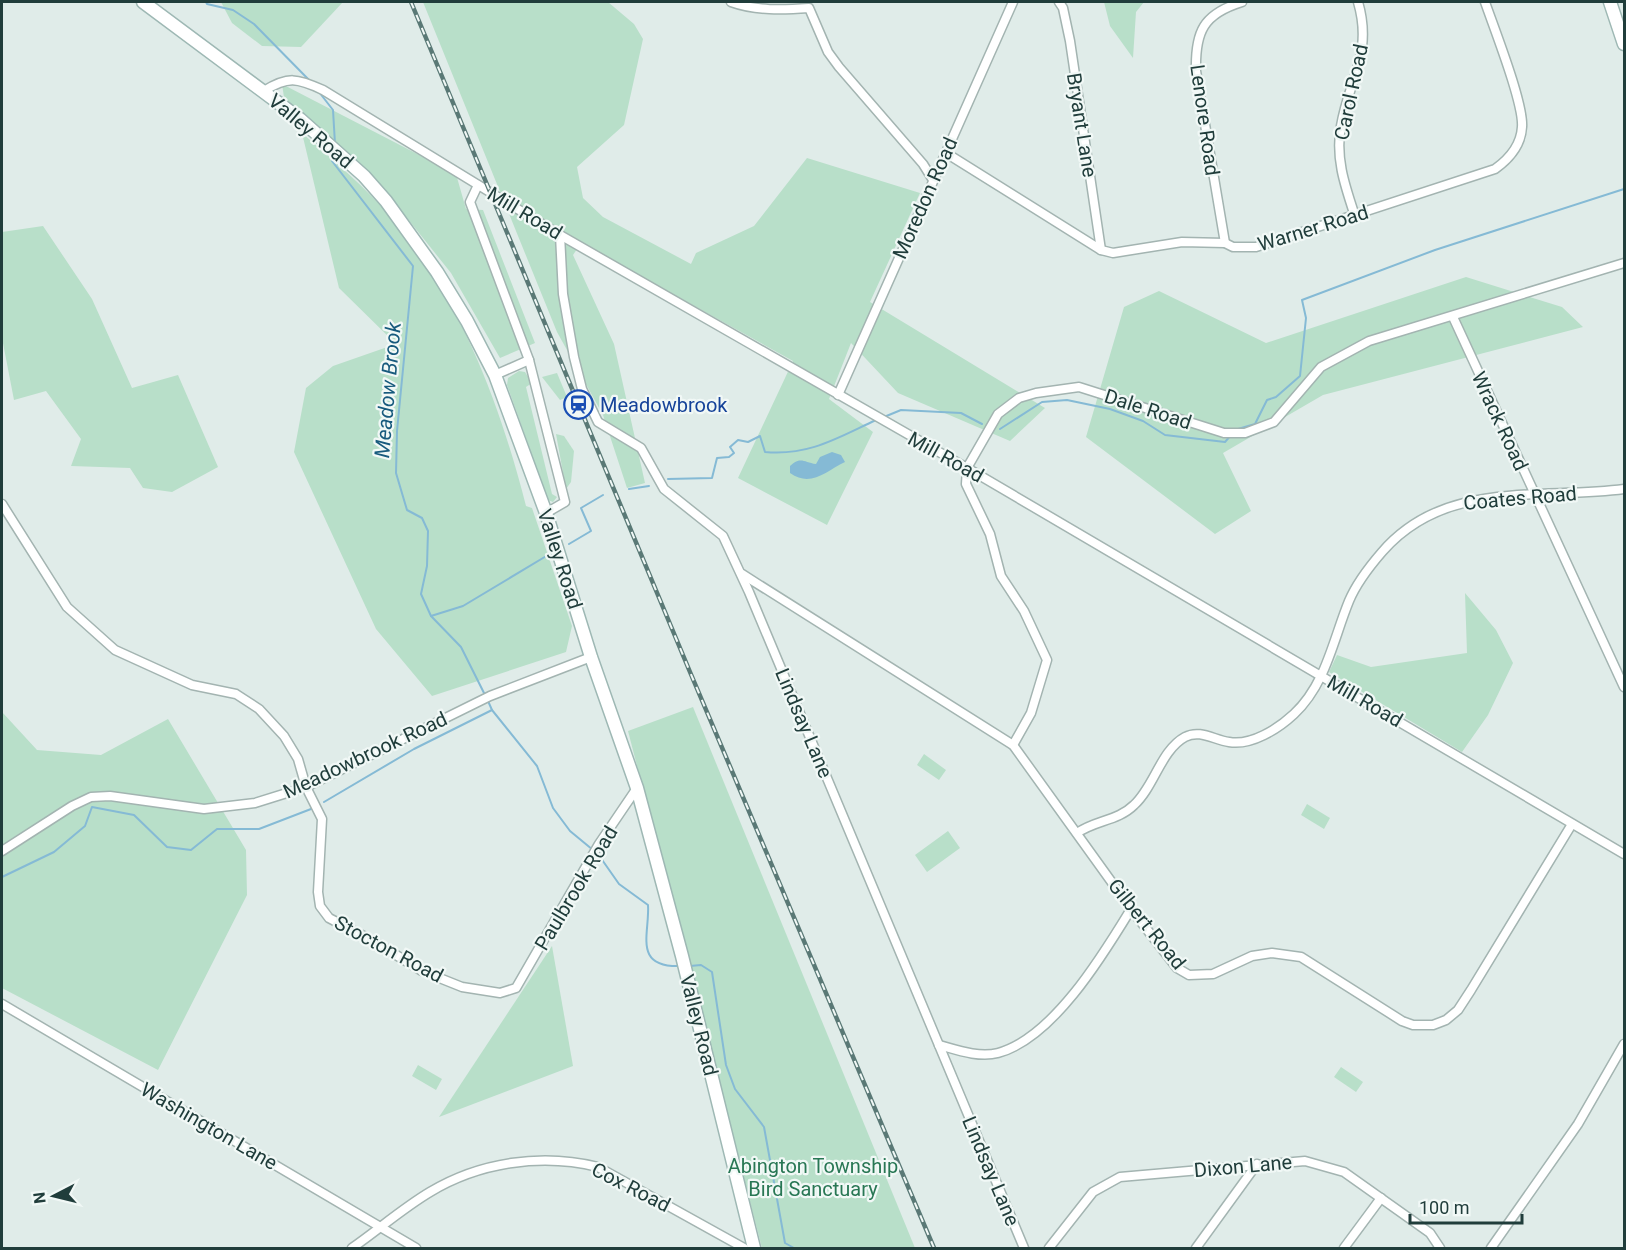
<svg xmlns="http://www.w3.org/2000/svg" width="1626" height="1250" font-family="Roboto,sans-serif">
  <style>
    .green { fill: #b8dfc9 }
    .water { fill: #85bad5 }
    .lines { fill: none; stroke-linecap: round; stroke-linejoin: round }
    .stream { stroke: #85bad5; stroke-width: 2 }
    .street-casing { stroke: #a3b4b1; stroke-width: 11 }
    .secondary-casing { stroke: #9eb8b4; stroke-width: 15 }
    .street { stroke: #fff; stroke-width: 8 }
    .secondary { stroke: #fff; stroke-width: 12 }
    .rail-casing { stroke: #5a7976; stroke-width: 4.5 }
    .rail { stroke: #f1f8f6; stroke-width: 2; stroke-dasharray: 7; stroke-linecap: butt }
    .labels { text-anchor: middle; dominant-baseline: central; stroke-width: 4.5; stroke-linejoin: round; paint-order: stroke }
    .street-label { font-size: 20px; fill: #203d3b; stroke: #f1f8f6 }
    .transit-label { font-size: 20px; fill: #164399; stroke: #f1f8f6; text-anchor: start }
    .park-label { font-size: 20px; fill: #287754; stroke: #f1f8f6 }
    .water-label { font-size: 21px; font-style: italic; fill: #175a7d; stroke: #f1f8f6 }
  </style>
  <rect width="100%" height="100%" fill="#e0ece9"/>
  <!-- green -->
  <g class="green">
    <polygon points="221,2 343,2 301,47 262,46 232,23"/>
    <polygon points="423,2 608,2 634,24 643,39 624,125 577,167 583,198 603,217 691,264 696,253 754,226 807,158 920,193 870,302 1045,408 1010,441 898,393 851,343 829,399 873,432 827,525 738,478 793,361 581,243 573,255 614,344 645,483 627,488 603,415 557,332"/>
    <polygon points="1104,2 1144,2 1136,12 1133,58 1110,26"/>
    <polygon points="282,84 456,174 466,209 483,210 535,343 500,358 451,273 387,193 285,104"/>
    <path d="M 302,133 C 333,160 365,187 392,218 C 461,300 500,404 526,506 L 532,508 L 572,626 L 566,652 L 432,696 L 376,629 L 294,452 L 306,388 L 333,366 L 396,344 L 339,288 Z"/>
    <polygon points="43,226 92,299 132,388 178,375 218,467 172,492 143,488 130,468 71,466 81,439 46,391 14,400 2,338 2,232"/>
    <polygon points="1466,277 1562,307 1583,327 1323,395 1223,453 1251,511 1215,534 1086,437 1124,307 1159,291 1266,343"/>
    <polygon points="519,371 525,372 532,383 526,387 552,494 557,497 553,502 548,500 507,385 508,378"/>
    <polygon points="557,373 567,397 560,400 542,377"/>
    <polygon points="556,434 564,436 574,451 571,482 566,489"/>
    <polygon points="1465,593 1496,630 1513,663 1488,715 1462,752 1329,672 1337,655 1371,667 1467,653"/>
    <polygon points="693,707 915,1248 762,1248 628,731"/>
    <polygon points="2,712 37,750 101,755 168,719 246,850 247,895 158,1070 2,988"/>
    <polygon points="924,754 946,770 939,780 917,765"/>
    <polygon points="1307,804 1330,818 1324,829 1301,815"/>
    <polygon points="948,831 960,848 927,872 915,855"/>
    <polygon points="552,946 573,1066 439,1117"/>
    <polygon points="418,1065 442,1079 436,1090 412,1076"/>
    <polygon points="1341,1067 1363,1082 1356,1092 1334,1077"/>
  </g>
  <!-- water -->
  <path class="water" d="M 832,452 L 841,455 L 845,462 C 826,471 811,488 790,473 L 790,466 C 800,456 804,462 816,464 L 820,457 Z"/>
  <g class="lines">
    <!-- stream -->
    <g class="stream">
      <polyline points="206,2 207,4 233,10 254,24 312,83"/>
      <polyline points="319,92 333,110 335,144"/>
      <polyline points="333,156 332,161 413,266 397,431 396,473 407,510 422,518 428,531 427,566 421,594 431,616 461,647 485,695"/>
      <polyline points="884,417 901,410 961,413 982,424"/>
      <polyline points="1000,429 1042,402 1067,400 1110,409 1143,421 1165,435 1225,442 1231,435"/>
      <polyline points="1238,429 1255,424 1267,400 1276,397 1300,376 1306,318 1302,300 1435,250 1624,189"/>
      <path d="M 668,479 L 712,478 L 717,458 L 729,457 L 734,453 L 730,447 L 738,440 L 748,442 L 760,436 L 765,452 C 809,456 837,438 876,420"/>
      <polyline points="629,489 649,486"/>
      <polyline points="569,544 591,531 581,508 603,495"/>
      <polyline points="431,616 463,606 548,555"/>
      <polyline points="488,701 492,710 537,766 553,808 570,831 593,850"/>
      <polyline points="324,802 414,749 492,710"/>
      <path d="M 598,854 L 619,884 L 648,905 C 650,933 632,968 681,966"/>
      <polyline points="2,877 54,852 85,826 92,807 134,815 167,847 191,850 217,829 259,829 311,809"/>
      <polyline points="690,966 701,965 712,972 726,1065 735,1089 764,1127 785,1243 794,1248"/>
    </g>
    <defs>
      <g id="street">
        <path d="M 731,2 C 756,11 783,10 809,8 L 828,52 L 839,67 L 923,164 L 933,180"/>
        <polyline points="1059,2 1063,8 1070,41 1101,250"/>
        <path d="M 264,91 C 288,76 297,78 323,90 L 560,235 L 967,468 L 1624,854"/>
        <path d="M 946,153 L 1101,250 L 1113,253 L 1182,242 L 1225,243 L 1233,247 L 1256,247 L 1495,169 C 1509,159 1521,145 1522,127 C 1524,104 1494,28 1485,2"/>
        <polyline points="478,185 470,202 529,360 565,502 546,513"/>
        <path d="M 1355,216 C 1345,186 1335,158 1341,126 C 1349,79 1373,53 1358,2"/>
        <polyline points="560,235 563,294 574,357 582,389 598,422 641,448 664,489 723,536 749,592 1024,1248"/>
        <path d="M 1225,243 L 1196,71 C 1195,32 1203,14 1242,2"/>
        <polyline points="1453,317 1624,687"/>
        <polyline points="495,375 529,360"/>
        <polyline points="838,395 1013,2"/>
        <polyline points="2,504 67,607 115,650 192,685 236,694 259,709 284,736 298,759 306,787 322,819 318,892 320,906 329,918 375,942 422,971 462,987 500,993 516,988 599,844 637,788"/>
        <polyline points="742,574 1013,745 1131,909 1177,968 1189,975 1213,974 1252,956 1272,953 1301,957 1402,1021 1413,1025 1433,1025 1446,1020 1458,1010 1471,990 1572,824"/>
        <polyline points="1013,745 1031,713 1047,660 1024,611 1001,576 990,534 966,484 967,468 998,414 1019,398 1036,393 1079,387 1224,433 1245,433 1274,422 1321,367 1369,341 1624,263"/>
        <path d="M 1077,833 C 1095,820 1118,821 1134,805 C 1154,787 1161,750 1185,737 C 1200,729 1214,740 1229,742 C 1251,746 1278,729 1294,714 C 1326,684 1333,640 1349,601 C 1357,582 1369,567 1382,552 C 1445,479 1540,500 1624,489"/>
        <polyline points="2,851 72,806 91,797 110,796 204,809 255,803 306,787 490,696 591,657"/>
        <polyline points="2,1004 416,1248"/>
        <path d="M 939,1045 C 957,1050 979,1058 998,1053 C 1053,1038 1103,955 1131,909"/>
        <path d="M 352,1248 C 378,1230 403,1208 430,1192 C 480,1162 542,1153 598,1167 L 744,1248"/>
        <polyline points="1049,1248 1093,1192 1120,1177 1305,1161 1344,1172 1430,1233 1440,1248"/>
        <polyline points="1196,1248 1257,1164"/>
        <polyline points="1344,1248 1381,1198"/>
        <polyline points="1491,1248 1578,1124 1624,1044"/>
      </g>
      <g id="secondary">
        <polyline points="143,2 300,119 364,176 386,201 437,272 467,321 495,375 546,513 591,657 637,788 682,956 754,1248"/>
        <polyline points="1610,2 1624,44"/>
      </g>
    </defs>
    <!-- street casing -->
    <use href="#street" class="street-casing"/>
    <!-- secondary casing -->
    <use href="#secondary" class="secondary-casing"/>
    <!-- street -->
    <use href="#street" class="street"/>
    <!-- secondary -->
    <use href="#secondary" class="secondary"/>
    <defs>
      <polyline id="rail" points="411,2 690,672 934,1248"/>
    </defs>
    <!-- rail casing -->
    <use href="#rail" class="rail-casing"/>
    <!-- rail -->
    <use href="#rail" class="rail"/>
  </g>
  <!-- icons -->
  <defs>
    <symbol id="station-ring" viewBox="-11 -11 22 22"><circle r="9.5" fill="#f1f8f6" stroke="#1a4fb4" stroke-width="1.5"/><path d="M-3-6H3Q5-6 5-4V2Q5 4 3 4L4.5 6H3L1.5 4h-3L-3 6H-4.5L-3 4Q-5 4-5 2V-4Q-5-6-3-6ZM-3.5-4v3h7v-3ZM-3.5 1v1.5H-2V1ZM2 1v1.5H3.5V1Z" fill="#1a4fb4"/></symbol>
  </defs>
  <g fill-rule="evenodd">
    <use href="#station-ring" x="562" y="388" width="33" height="33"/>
  </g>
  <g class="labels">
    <!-- street labels -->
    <g class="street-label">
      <text transform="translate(1351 92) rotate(-78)">Carol Road</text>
      <text transform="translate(1205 120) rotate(82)">Lenore Road</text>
      <text transform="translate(1082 125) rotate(81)">Bryant Lane</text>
      <text transform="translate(311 131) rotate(40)">Valley Road</text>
      <text transform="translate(925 198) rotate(-66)">Moredon Road</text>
      <text transform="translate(525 213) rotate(31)">Mill Road</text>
      <text transform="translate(1313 228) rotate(-17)">Warner Road</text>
      <text transform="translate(1148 409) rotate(18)">Dale Road</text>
      <text transform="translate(1500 421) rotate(65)">Wrack Road</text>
      <text transform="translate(946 457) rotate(29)">Mill Road</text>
      <text transform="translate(1520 498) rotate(-5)">Coates Road</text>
      <text transform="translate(560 559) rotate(72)">Valley Road</text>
      <text transform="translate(1365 701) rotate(30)">Mill Road</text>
      <text transform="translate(804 723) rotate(67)">Lindsay Lane</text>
      <text transform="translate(365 755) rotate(-25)">Meadowbrook Road</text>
      <text transform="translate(576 888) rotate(-59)">Paulbrook Road</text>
      <text transform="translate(1147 924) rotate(51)">Gilbert Road</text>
      <text transform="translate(389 949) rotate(28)">Stocton Road</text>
      <text transform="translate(699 1025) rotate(76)">Valley Road</text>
      <text transform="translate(209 1126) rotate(30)">Washington Lane</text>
      <text transform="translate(1243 1166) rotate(-5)">Dixon Lane</text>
      <text transform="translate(991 1171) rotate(67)">Lindsay Lane</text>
      <text transform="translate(631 1187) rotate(27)">Cox Road</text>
    </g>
    <!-- transit labels -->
    <g class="transit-label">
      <text x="600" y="405">Meadowbrook</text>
    </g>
    <!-- park labels -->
    <g class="park-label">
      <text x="813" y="1166">Abington Township<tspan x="813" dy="23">Bird Sanctuary</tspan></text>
    </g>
    <!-- water labels -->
    <g class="water-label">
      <text transform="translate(388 390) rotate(-85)">Meadow Brook</text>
    </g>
  </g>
  <!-- border -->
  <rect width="1626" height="1250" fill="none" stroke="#203d3b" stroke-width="6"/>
  <!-- north arrow -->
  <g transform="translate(54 1196) rotate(263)" stroke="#f1f8f6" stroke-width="4.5" paint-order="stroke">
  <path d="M0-4.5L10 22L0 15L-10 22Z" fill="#203d3b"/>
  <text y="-9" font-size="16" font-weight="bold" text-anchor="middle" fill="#203d3b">N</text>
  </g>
  <!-- scale -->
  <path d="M1410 1214v9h112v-9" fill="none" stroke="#203d3b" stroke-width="3"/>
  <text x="1419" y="1214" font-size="18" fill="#203d3b" stroke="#f1f8f6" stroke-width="4.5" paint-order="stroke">100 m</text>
</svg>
